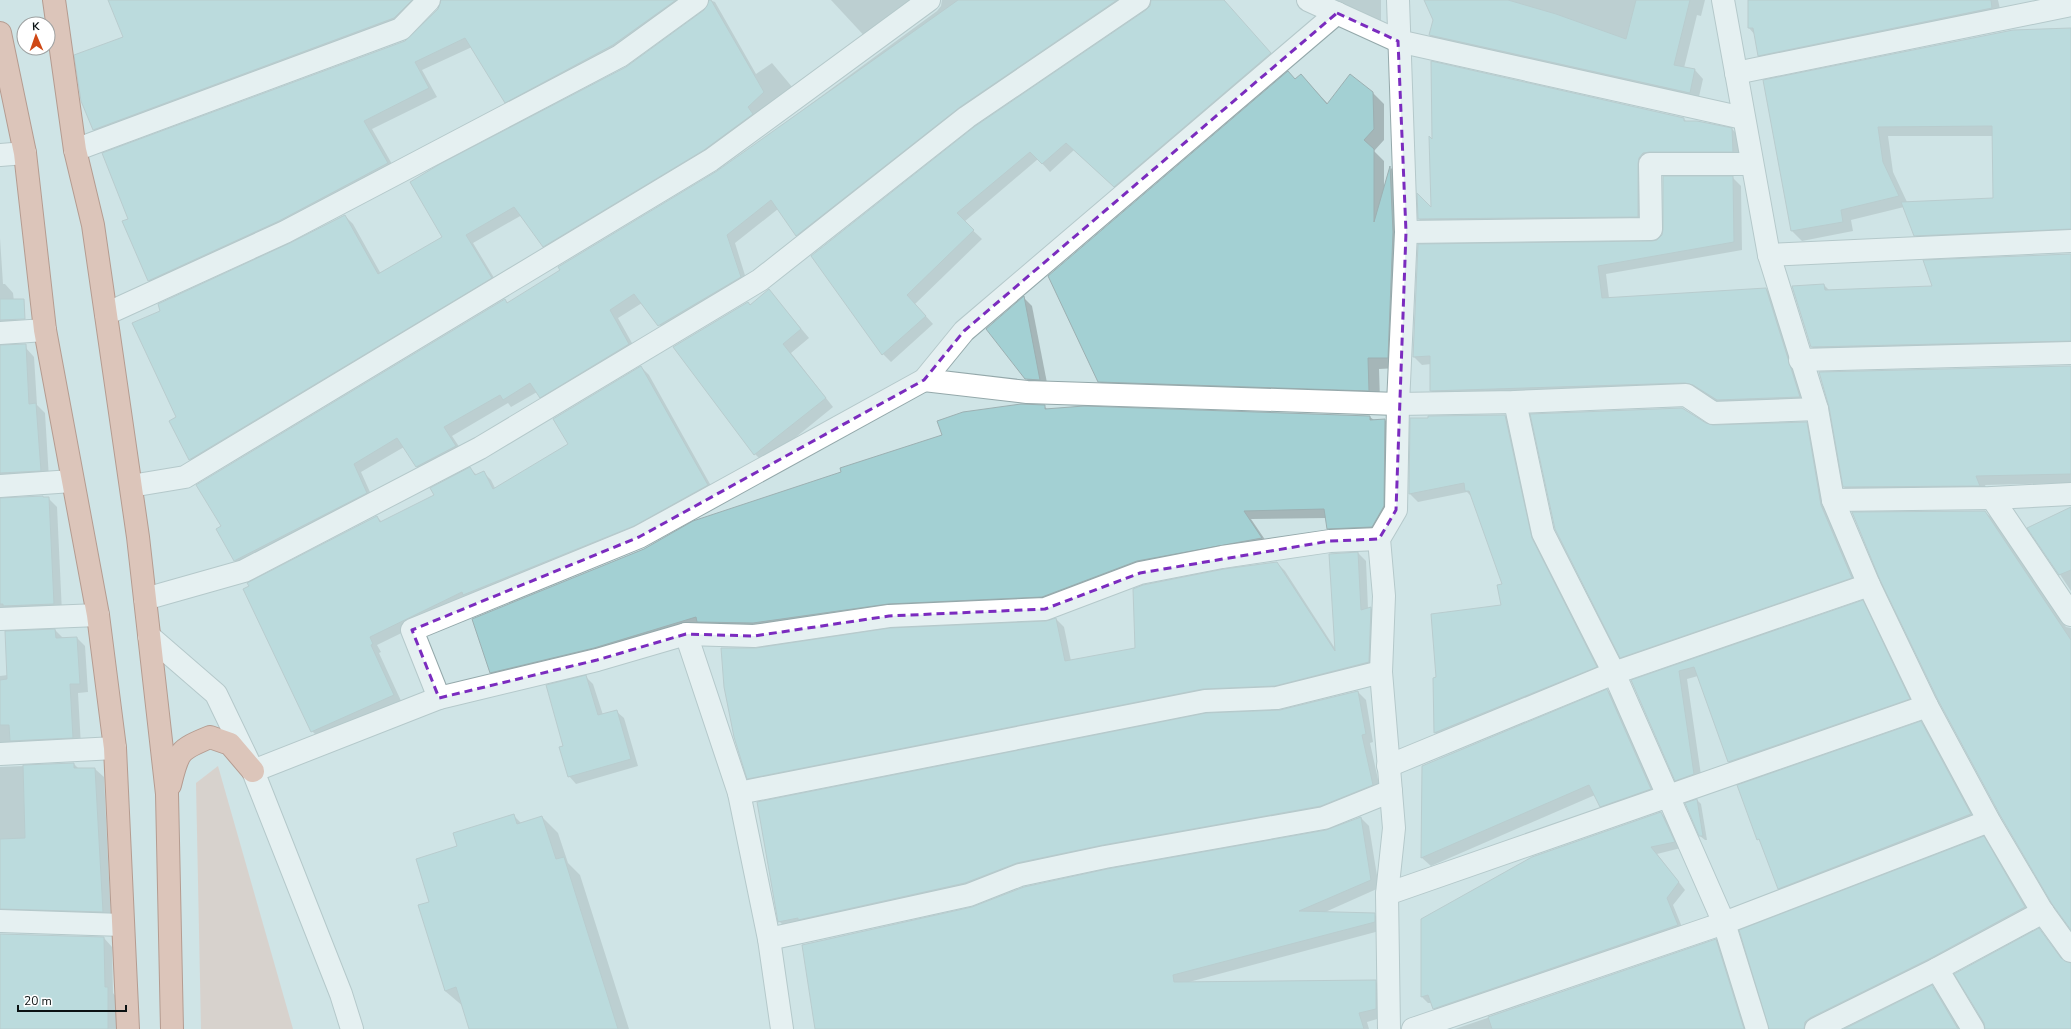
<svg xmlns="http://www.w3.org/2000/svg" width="2071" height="1029" font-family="'Nunito Sans',sans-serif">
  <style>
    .green { fill: #e1bcb0 }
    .shadow { fill: #0003; fill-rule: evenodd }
    .building { fill: #a3d0d3; stroke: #9cb0b2 }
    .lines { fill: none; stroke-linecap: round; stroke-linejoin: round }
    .minor-casing { stroke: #94a8aa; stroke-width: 24 }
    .major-casing { stroke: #944429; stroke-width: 24 }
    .minor { stroke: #fff; stroke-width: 22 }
    .major { stroke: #eba086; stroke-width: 22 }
    .marked { fill: none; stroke: #7b2cbf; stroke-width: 3; stroke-dasharray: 8 5; stroke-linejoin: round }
  </style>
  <rect width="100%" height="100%" fill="#cfe4e6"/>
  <!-- green -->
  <polygon class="green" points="218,766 293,1029 201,1029 196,783"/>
  <!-- shadow -->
  <g class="shadow">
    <polygon points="109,0 425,0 403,27 103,138 94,129 124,37"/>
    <polygon points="465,0 696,0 514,110 505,102 472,47 422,70 437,97 372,129 396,171 157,289 149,281 129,219 406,41"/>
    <polygon points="709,0 715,2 756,74 772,63 798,94 552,254 522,215 473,243 499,286 198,467 190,459 177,418 162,311 345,216 353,224 381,274 443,238 628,67 705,11"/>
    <polygon points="831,0 929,0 870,42"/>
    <polygon points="942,0 1136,0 805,243 778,209 735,243 748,285 667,334 642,303 618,318 637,352 548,405 537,392 511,407 508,403 452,436 464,454 425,475 417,467 404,447 361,472 374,501 243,568 235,560 222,526 504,300 508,304 718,172 937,11 941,6"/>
    <polygon points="1152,0 1216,0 1247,27 1278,61 1122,194 1074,150 1050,172 1038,159 964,222 982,239 915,304 933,324 891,362 883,354 812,256 1147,11 1151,6"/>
    <polygon points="1329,0 1381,0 1381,24"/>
    <polygon points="1428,0 1705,0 1701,16 1697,15 1684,68 1695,70 1703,79 1698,101 1438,43 1430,35 1434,20"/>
    <polygon points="1749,0 1998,0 2002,18 1769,65 1759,55 1755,35 1749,28"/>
    <path d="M 2071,29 L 2071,239 L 1925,245 L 1915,235 L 1904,207 L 1851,220 L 1853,231 L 1802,241 L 1792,231 L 1764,81 ZM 1888,136 L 1993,136 L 1994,199 L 1907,202 L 1893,172 Z"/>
    <polygon points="1301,75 1328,104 1373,93 1384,104 1384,140 1374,151 1384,161 1384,189 1391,168 1401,178 1398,368 1379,369 1380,401 1110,392 1099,381 1295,80"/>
    <polygon points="1684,119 1687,122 1732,129 1740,137 1740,159 1658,159 1646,224 1427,227 1419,219 1432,210 1433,141"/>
    <polygon points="1733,178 1741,186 1742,250 1606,274 1609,298 1766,289 1774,297 1808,405 1726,408 1702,392 1694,390 1439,399 1431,391 1431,364 1422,365 1414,357 1419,245 1652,242 1658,241"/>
    <polygon points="0,238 3,284 5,284 13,293 17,328 0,333"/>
    <polygon points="2071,255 2071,350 1822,357 1812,347 1824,285 1829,290 1934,287"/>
    <polygon points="769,290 809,338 791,353 833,407 764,463 755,454 675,347 748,303 751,305"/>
    <polygon points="1024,298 1032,306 1048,388 1035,388 1026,378"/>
    <polygon points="0,345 26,348 34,357 37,405 45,413 49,479 0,486"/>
    <polygon points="641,367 649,375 715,493 469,600 377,645 381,652 379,653 402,703 320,739 312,731 377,517 382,522 436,496 470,469 477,475 483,472 491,480 495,488 570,445"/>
    <polygon points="2071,367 2071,483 1985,485 1989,495 1854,497 1844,487"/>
    <polygon points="1044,406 1048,410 1370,417 1374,420 1385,420 1394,429 1392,516 1380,535 1337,537 1328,528 1327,518 1251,519 1270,547 1052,605 763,632 500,681 491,672"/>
    <polygon points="1505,416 1513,424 1604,675 1444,741 1435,733 1434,679 1502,606 1503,585 1473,498 1467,492 1418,502 1410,494"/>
    <polygon points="1806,423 1814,431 1859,585 1629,665 1621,657 1706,424 1713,426"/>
    <polygon points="48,498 57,507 62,613 0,613 0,499"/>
    <polygon points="2071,508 2071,591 2029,528"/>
    <polygon points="1985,512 1994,520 2066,627 2071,628 2071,929"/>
    <polygon points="1358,553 1366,561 1368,609 1371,608 1378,616 1376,670 756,786 748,778 756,649 1046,622 1056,619 1064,627 1071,661 1136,649 1277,563 1285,571 1336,650"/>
    <polygon points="1862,602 1871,610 1917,707 1738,770 1729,761 1698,676 1687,679 1702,782 1684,789 1676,780 1632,681"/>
    <polygon points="55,630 63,638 77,638 85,646 88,692 78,693 81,746 0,754 0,676 8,675"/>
    <polygon points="586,677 593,684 603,715 616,711 624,718 638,766 576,784 569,776 564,747"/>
    <polygon points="1607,690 1616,699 1659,798 1609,815 1600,806 1595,795 1431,866 1422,858 1423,766"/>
    <polygon points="1358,692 1366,700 1373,742 1370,743 1381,793 1329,814 788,930 779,921 1280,711"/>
    <polygon points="1921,722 1930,731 1979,823 1788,897 1779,888 1763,844 1758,839"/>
    <polygon points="74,764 79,769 95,769 104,777 111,920 0,921 0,767"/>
    <polygon points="1697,800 1701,804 1707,840 1705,840 1700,836"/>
    <polygon points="1661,813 1668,820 1681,848 1657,854 1685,890 1673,905 1684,932 1441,1015 1434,1008 1432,1003 1428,1003 1422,997 1422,920"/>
    <polygon points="513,815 521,823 542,817 558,833 568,863 580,875 629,1029 470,1029 464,1007 445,991 419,906 431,902 458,847"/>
    <polygon points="1361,818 1369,826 1379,888 1323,913 1374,914 1383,923 1383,930 1189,982 1375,981 1384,990 1384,1017 1367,1022 1369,1029 816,1029"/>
    <polygon points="1983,838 1992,846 2033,916 1816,1029 1770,1029"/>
    <polygon points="2039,930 2067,964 2071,964 2071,1029 1986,1029 1956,974"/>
    <polygon points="0,934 104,938 112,947 113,993 116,997 116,1029 0,1029"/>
    <polygon points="1716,940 1724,949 1749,1029 1455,1029"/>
    <polygon points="1932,987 1941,995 1961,1029 1846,1029"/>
  </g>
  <!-- building -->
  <g class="building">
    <polygon points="108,0 412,0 394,18 93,130 81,101 74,55 123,37"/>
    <polygon points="441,0 676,0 613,45 505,103 465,38 415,62 429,88 364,121 388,163 279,221 148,281 122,221 128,219 102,153 405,41 438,9"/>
    <polygon points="709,0 711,0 764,92 748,107 753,114 704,150 543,247 514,207 466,235 492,278 189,460 169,421 176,417 132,323 160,311 158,304 290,243 345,215 378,274 442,237 410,182 440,164 626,67 704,10"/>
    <polygon points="958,0 1117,0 960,107 796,236 771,200 727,235 741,277 658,326 634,294 610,310 629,344 540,398 530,383 503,400 500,395 444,427 456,446 416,467 397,438 354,464 367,493 234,561 216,529 221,526 196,485 505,299 507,303 560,270 558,267 717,171"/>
    <polygon points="1151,0 1224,0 1271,53 1114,187 1066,143 1042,164 1030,152 957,213 974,230 907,295 926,316 882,355 811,256 974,127 1146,10 1150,6"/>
    <polygon points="1424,0 1508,0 1556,14 1626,39 1636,0 1690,0 1674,65 1695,69 1690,93 1429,35 1433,20"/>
    <polygon points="1748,0 1991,0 1992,8 1758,56 1753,28 1748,28"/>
    <polygon points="2071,28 2071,229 1914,236 1901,202 1993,198 1992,126 1878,127 1883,162 1899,196 1841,210 1843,222 1791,231 1763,80 2013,30"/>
    <polygon points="1431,61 1684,118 1684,121 1697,121 1732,128 1733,152 1650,152 1643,153 1639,158 1638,164 1638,217 1418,219 1417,193 1431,207 1429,136 1432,139"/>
    <polygon points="1288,71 1295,79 1301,74 1327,104 1350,74 1373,92 1374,129 1364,140 1374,149 1374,222 1390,166 1393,232 1388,358 1368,358 1369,391 1098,382 1048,276"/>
    <polygon points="1663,176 1733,176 1734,242 1598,266 1602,298 1766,288 1800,397 1717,400 1693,385 1685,383 1430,391 1430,356 1413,357 1418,244 1652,241 1657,240 1662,235 1663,229"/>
    <polygon points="2071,254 2071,341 1811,347 1792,286 1824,284 1825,290 1932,286 1923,260"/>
    <polygon points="769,289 801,329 783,344 826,398 754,455 673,347 748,302 750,305"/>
    <polygon points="1024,296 1040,380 1025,379 986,329"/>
    <polygon points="0,299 24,299 25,319 0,320"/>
    <polygon points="26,344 29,404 36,403 41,471 0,473 0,345"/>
    <polygon points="641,366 708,485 634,526 463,595 462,592 370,637 373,644 371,645 394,695 311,732 243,589 249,586 247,583 377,516 380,522 434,495 430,488 470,467 475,475 484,471 493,489 568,444 553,419"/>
    <polygon points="2071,366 2071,474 1976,476 1980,486 1843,487 1829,407 1819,372"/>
    <polygon points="1021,404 1045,405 1045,409 1084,406 1370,416 1370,420 1385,419 1384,506 1372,527 1327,529 1324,509 1244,511 1262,538 1137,561 1042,597 888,604 753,623 697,622 696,617 594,648 490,673 472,619 644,549 693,521 841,472 840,468 942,435 937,421 963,412"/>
    <polygon points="1682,408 1706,423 1713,425 1807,422 1821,505 1852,578 1620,658 1555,529 1530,414"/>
    <polygon points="1505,415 1532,538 1597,667 1434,733 1433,678 1436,677 1431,614 1501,605 1497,585 1502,584 1469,491 1465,491 1464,483 1409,494 1410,418 1428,418 1428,416"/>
    <polygon points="43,496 43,497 49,497 54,604 3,606 3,604 0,604 0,498"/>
    <polygon points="2071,507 2071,570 2059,575 2027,528"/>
    <polygon points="1985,511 2071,640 2071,930 2052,904 2000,815 1938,700 1880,580 1852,512"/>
    <polygon points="1358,552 1361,610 1371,607 1369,662 1275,686 1203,689 747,779 734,737 724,687 721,648 756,648 890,628 1046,621 1056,618 1065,661 1135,648 1133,589 1143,585 1224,569 1277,562 1335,651 1329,554"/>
    <polygon points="1863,600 1910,699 1728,762 1694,667 1679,671 1694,774 1675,781 1631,680"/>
    <polygon points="55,629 56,638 77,637 80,684 70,684 73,738 10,741 9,725 0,725 0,680 7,679 5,631"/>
    <polygon points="586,675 598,715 617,710 631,759 568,777 559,747 563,746 546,685"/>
    <polygon points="1607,689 1651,789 1600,807 1589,785 1421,858 1422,766"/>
    <polygon points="1358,691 1366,734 1362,735 1373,785 1321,806 1103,845 1017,863 965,883 798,920 798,918 778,922 757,802 1206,713 1280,710"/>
    <polygon points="1921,721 1971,814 1778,889 1759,839 1757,840 1737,785"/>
    <polygon points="74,763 74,768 95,768 103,912 0,909 0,839 25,838 23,765"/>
    <polygon points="1697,799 1703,836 1699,836 1685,803"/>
    <polygon points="1661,812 1675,842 1651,847 1679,882 1667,898 1678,925 1433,1009 1428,995 1421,997 1421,919 1532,857"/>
    <polygon points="514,814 517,824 542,816 556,859 564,857 618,1029 469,1029 456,987 445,991 418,905 429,902 416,859 457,846 453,833"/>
    <polygon points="1361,817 1371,880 1299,911 1375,913 1375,922 1173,975 1174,982 1376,980 1376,1009 1359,1013 1364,1029 815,1029 802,945 972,907 1024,887 1107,869 1326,830"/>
    <polygon points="1984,836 2025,907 1931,958 1810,1018 1805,1022 1804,1029 1769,1029 1739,930"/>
    <polygon points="2039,928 2061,958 2071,963 2071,1029 1985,1029 1984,1023 1954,974"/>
    <polygon points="0,934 104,937 105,987 108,987 108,1029 0,1029"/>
    <polygon points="1716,939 1744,1029 1492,1029 1488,1017"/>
    <polygon points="1932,985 1958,1029 1844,1029"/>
  </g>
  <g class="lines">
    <defs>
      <g id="minor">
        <polyline points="1308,0 1398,41 1743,118"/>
        <polyline points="1723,0 1769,255 1817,409 1833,500 1869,585 1927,706 1989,821 2042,911 2071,951"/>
        <polyline points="1736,73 2071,5"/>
        <polyline points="75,150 401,29 429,0"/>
        <polyline points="0,155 25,153"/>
        <polyline points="1406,232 1651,229 1650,164 1752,164"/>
        <polyline points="1769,255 2071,241"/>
        <polyline points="106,314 285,232 620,56 697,0"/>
        <polyline points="0,333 45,330"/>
        <polyline points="1800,360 2071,353"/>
        <polyline points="924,380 1027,392 1398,404 1515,402 1686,395 1713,413 1817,409"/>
        <polyline points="1515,402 1543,533 1614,673 1724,923 1757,1029"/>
        <polyline points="0,486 72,481"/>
        <polyline points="131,486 185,477 711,160 929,0"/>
        <polyline points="1992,498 2071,615"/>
        <polyline points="1833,500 1992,498 2071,494"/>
        <polyline points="145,599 244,571 480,448 760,280 967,117 1139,0"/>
        <polyline points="0,619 98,615"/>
        <polyline points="686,634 739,793 769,939 782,1029"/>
        <polyline points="149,636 216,694 253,771 341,994 352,1029"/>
        <polyline points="439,698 412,630 639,537 924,380 964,331 1337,13"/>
        <polyline points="0,754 115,748"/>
        <polyline points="1388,766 1614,673 1869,585"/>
        <polyline points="253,771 439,698 597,660 686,634 754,636 889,616 1045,609 1140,573 1222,557 1330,541 1379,539"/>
        <polyline points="739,793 1205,701 1277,698 1381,672"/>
        <polyline points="1387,894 1927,706"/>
        <polyline points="0,921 123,925"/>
        <polyline points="769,939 969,895 1020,875 1105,857 1324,818 1391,791"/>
        <polyline points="1937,969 1973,1029"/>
        <polyline points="1389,1029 1387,894 1394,828 1381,672 1384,596 1379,539 1396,510 1398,404 1406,232 1398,0"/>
        <polyline points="1413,1029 1724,923 1989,821"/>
        <polyline points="1816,1029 1937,969 2043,912"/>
      </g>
      <g id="major">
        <polyline points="54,0 75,150 93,225 138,537 167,794 172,1029"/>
        <polyline points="0,33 25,153 45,330 98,615 115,748 128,1029"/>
        <path d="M 170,785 C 178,752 178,750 210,737 L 230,744 L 253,771"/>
      </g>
    </defs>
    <!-- minor casing -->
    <use href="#minor" class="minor-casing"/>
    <!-- major casing -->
    <use href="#major" class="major-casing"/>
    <!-- minor -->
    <use href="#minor" class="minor"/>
    <!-- major -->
    <use href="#major" class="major"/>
  </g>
  <!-- marked area -->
  <path d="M0 0H2071V1029H0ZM 1337,13 L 1398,41 L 1406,232 L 1396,510 L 1379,539 L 1330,541 L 1140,573 L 1045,609 L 889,616 L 754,636 L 686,634 L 597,660 L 439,698 L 412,630 L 639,537 L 924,380 L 964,331 Z" fill="#cfe4e6" fill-opacity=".55" fill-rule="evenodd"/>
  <path class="marked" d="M 1337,13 L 1398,41 L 1406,232 L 1396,510 L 1379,539 L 1330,541 L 1140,573 L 1045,609 L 889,616 L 754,636 L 686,634 L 597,660 L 439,698 L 412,630 L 639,537 L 924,380 L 964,331 Z"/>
  <!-- north arrow -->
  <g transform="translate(36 36) rotate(358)"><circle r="19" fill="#ffffff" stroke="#9da0a0"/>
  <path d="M0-3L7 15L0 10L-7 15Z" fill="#cf4815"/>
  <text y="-6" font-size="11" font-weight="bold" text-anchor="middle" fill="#0a1112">K</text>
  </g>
  <!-- scale -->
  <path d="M18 1005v6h108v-6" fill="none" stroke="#0a1112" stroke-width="2"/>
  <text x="24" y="1005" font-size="12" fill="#0a1112" stroke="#ffffff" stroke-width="3" paint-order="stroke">20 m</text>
</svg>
